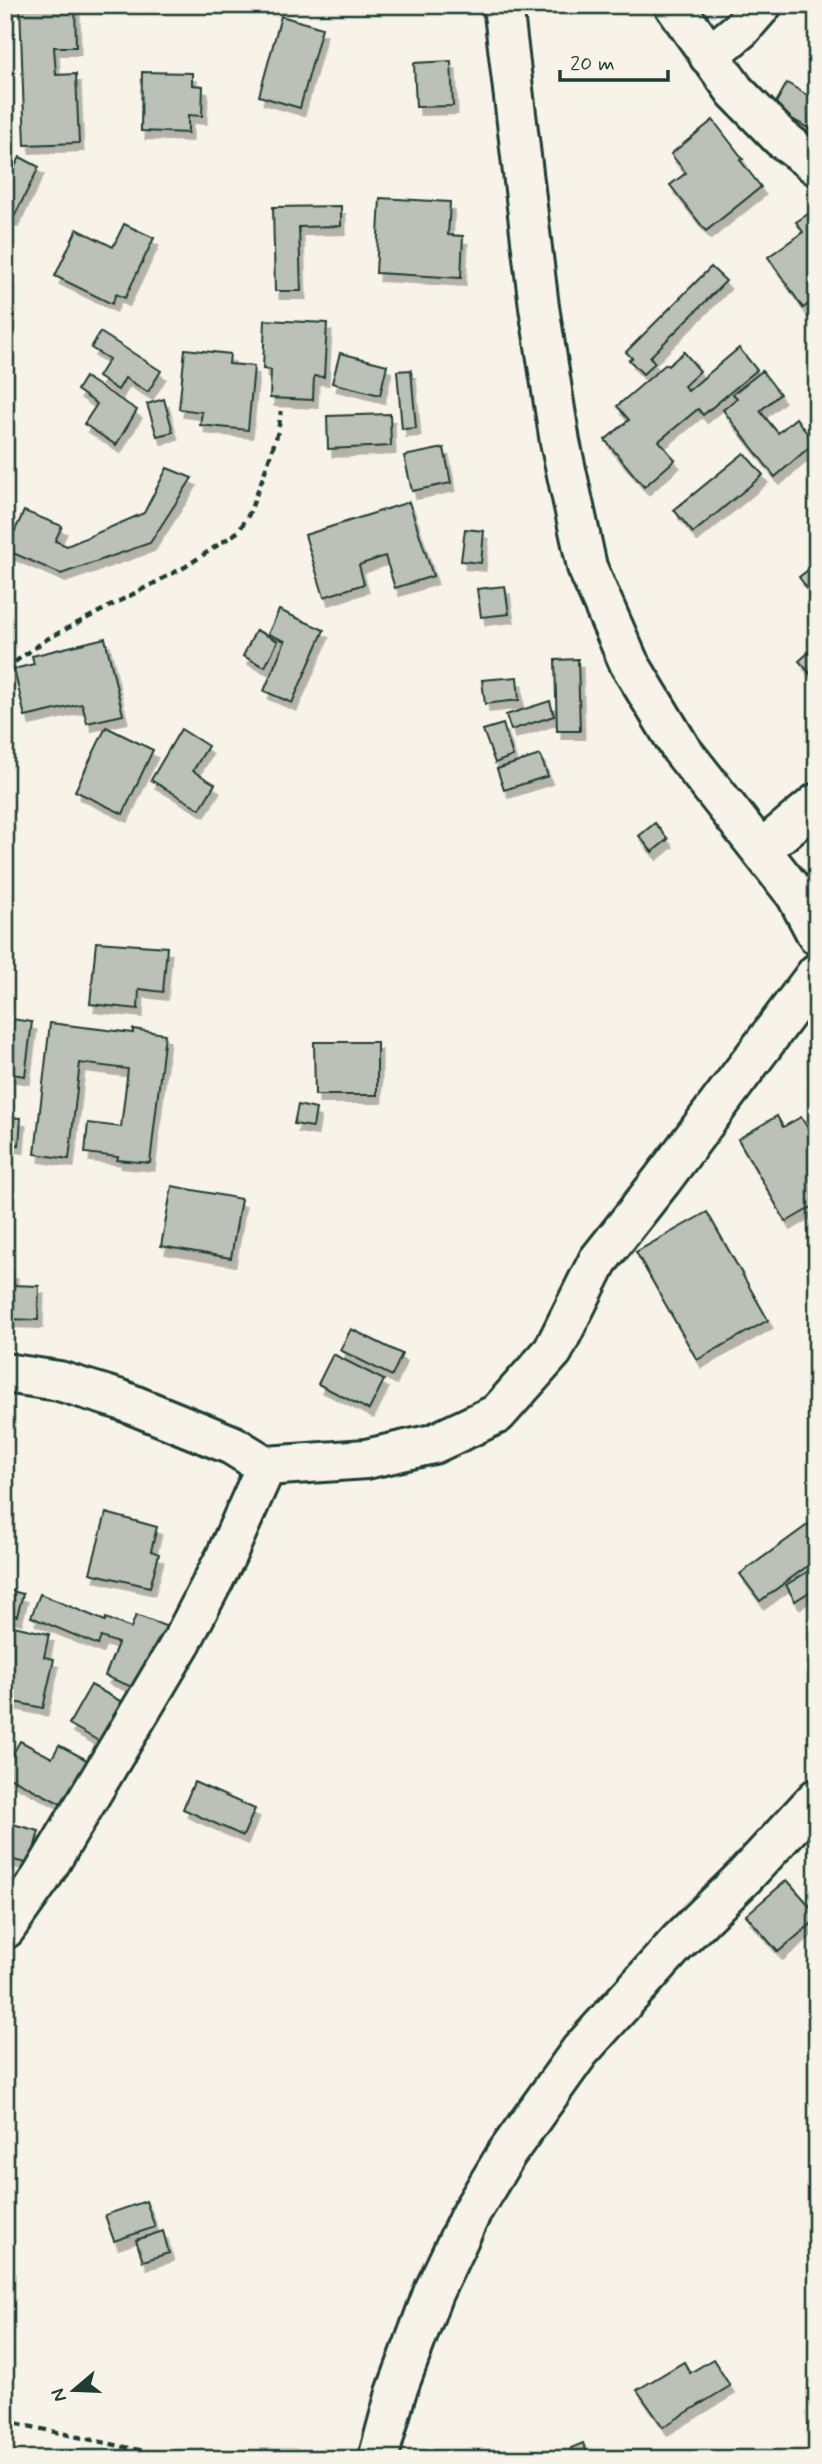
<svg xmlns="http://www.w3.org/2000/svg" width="822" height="2464" font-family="Mynerve,sans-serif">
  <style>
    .building { fill: #bbc1b6; stroke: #1f3d34; stroke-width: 2; filter: url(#shadow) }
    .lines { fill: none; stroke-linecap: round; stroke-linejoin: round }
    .minor-casing { stroke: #1f3d34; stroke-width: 44 }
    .path { stroke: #1f3d34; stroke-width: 4.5; stroke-dasharray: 7 5; stroke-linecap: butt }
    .minor { stroke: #f7f3e8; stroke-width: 38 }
  </style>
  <defs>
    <filter id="shadow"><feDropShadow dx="4.5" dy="8" stdDeviation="0" flood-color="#0004"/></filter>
  </defs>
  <rect width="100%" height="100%" fill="#f7f3e8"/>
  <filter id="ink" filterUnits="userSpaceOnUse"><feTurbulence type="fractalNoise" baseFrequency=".0143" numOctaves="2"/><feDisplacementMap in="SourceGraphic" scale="14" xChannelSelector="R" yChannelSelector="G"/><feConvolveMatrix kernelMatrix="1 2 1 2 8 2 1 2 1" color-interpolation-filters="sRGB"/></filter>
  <g filter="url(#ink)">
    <!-- building -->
    <g class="building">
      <polygon points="20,5 75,5 76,47 54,47 56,75 76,74 79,143 25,145"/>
      <polygon points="281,16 322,28 300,108 259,96"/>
      <polygon points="451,61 453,106 416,107 414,63"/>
      <polygon points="142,72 192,73 192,85 203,86 202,116 188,115 188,133 141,131"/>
      <polygon points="787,83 817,101 817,133 773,108"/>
      <polygon points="713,120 743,159 740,160 761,187 706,231 670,185 686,173 671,154"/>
      <polygon points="20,157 39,167 13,219 5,214 5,185"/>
      <polygon points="380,198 450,202 448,235 463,236 461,278 376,273"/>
      <polygon points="341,206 341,226 299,227 301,291 275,291 273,207"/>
      <polygon points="817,208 817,298 803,308 768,257 803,232 796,222"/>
      <polygon points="124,224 154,238 125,298 116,294 112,304 55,276 77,229 113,247"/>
      <polygon points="711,267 726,281 650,357 655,363 643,374 629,360 632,358 626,352"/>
      <polygon points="265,320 327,323 324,377 314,376 313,400 270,398 271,370 263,369"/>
      <polygon points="100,332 161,371 148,392 125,378 118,390 98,377 109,359 91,348"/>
      <polygon points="739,348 757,370 703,415 698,409 659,441 675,460 644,487 605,440 629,420 617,406 666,364 668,366 684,352 700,371 684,386 688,391"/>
      <polygon points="185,349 230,354 229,364 254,366 248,430 200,425 202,412 179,409"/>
      <polygon points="340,353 387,365 380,395 332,383"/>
      <polygon points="411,370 416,428 402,429 397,371"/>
      <polygon points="762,371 780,394 760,411 778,433 796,418 814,443 775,477 723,410 737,398 733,394"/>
      <polygon points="85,377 137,410 116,445 84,424 97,404 77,390"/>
      <polygon points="164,399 173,432 157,436 147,404"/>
      <polygon points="390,414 391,446 328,449 327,416"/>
      <polygon points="444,448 451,483 412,491 404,456"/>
      <polygon points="744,453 763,475 693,533 674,510"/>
      <polygon points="167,468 192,478 150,543 61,574 6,550 24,511 62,526 55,541 67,546 144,513"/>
      <polygon points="409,502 433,576 395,588 385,556 359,565 364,584 324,597 305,535"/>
      <polygon points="465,529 484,531 481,563 461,561"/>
      <polygon points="816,564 817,590 811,594 799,577"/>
      <polygon points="505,586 509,614 481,617 477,589"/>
      <polygon points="279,610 324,630 292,703 264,691 285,641 268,634"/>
      <polygon points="256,630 278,641 265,667 243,656"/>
      <polygon points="105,638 123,715 87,723 82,704 25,717 14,669 34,664 32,656"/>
      <polygon points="817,645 817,681 799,661"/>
      <polygon points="578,659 580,731 557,731 555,660"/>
      <polygon points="517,677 519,700 485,704 482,680"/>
      <polygon points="550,701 554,716 511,730 506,715"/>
      <polygon points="503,724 513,756 495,763 483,730"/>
      <polygon points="106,727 153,750 123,814 75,791"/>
      <polygon points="181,729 208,746 193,771 215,784 200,809 151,780"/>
      <polygon points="540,755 548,776 504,790 497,769"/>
      <polygon points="655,823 668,839 652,852 639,836"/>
      <polygon points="96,942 167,947 163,992 139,989 138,1009 90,1004"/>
      <polygon points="5,1018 32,1022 25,1076 5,1073"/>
      <polygon points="50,1023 133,1033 133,1029 165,1034 150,1163 117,1160 118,1157 85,1153 88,1123 121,1127 128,1069 80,1063 69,1159 35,1154"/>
      <polygon points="314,1042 377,1042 377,1095 315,1095"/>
      <polygon points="298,1105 316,1109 313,1127 294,1124"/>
      <polygon points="777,1116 783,1127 801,1117 809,1130 817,1126 817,1204 786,1222 738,1139"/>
      <polygon points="5,1117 21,1118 19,1145 5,1143"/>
      <polygon points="172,1186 241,1199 231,1258 161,1246"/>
      <polygon points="707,1212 768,1320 697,1360 636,1252"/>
      <polygon points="5,1271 13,1271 12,1285 39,1286 38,1320 6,1319 5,1354"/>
      <polygon points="351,1329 402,1354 392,1376 340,1350"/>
      <polygon points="333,1354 384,1380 369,1410 318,1384"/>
      <polygon points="106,1513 157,1527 151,1551 159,1554 150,1587 90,1573"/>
      <polygon points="817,1518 817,1559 760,1601 740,1574"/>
      <polygon points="817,1566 817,1587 795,1601 786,1585"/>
      <polygon points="5,1589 23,1594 17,1616 5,1613"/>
      <polygon points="40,1594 105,1621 106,1618 131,1628 136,1615 168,1627 142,1691 105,1676 118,1643 101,1637 98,1645 31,1617"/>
      <polygon points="9,1625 49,1634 44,1657 54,1659 43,1708 5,1700 5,1644"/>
      <polygon points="91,1685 133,1708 111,1748 69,1724"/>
      <polygon points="20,1741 52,1758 59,1745 87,1760 70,1793 68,1792 61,1804 5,1775 5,1768"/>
      <polygon points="194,1782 255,1809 243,1836 183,1809"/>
      <polygon points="5,1822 39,1831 30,1864 5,1858"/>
      <polygon points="787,1880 817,1914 817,1919 778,1952 746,1915"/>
      <polygon points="146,2201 155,2227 114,2241 105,2215"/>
      <polygon points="163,2231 169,2253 143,2261 136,2240"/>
      <polygon points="713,2359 730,2386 663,2427 637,2390 684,2362 690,2373"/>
      <polygon points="583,2443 589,2458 575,2459 571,2448"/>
    </g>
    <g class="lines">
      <defs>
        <g id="minor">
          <polyline points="503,5 539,307 560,442 587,567 629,663 681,749 796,895 817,935"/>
          <polyline points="674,5 735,91 781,138 817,166"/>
          <polyline points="709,56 741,29 762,5"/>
          <polyline points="761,850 817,803"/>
          <polyline points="5,1373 59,1381 121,1400 232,1445 266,1466 366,1459 433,1444 497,1414 553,1351 598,1261 662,1180 817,973"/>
          <polyline points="5,1929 41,1878 182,1641 226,1556 266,1466"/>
          <polyline points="378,2459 396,2393 433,2293 472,2211 507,2153 580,2051 679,1941 744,1877 817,1798"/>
        </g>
      </defs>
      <!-- minor casing -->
      <use href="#minor" class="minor-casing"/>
      <!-- path -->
      <g class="path">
        <polyline points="5,669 47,639 185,567 239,531 249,514 263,477 278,432 281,411"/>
        <polyline points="5,2421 180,2459"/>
      </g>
      <!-- minor -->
      <use href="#minor" class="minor"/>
    </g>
  </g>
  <!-- margin -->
  <rect width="822" height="2464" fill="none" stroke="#f7f3e8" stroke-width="28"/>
  <rect x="14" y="14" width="794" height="2436" fill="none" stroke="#1f3d34" stroke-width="2.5" filter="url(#ink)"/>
  <!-- north arrow -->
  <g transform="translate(74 2390) rotate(251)" stroke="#f7f3e8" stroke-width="5" paint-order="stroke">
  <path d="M0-5L12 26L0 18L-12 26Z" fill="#1f3d34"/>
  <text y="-10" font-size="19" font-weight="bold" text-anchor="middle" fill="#1f3d34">N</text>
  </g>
  <!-- scale -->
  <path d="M560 70v10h108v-10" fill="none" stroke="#1f3d34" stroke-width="3.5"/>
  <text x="570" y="70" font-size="21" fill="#1f3d34" stroke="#f7f3e8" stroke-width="5" paint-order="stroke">20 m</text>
</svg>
